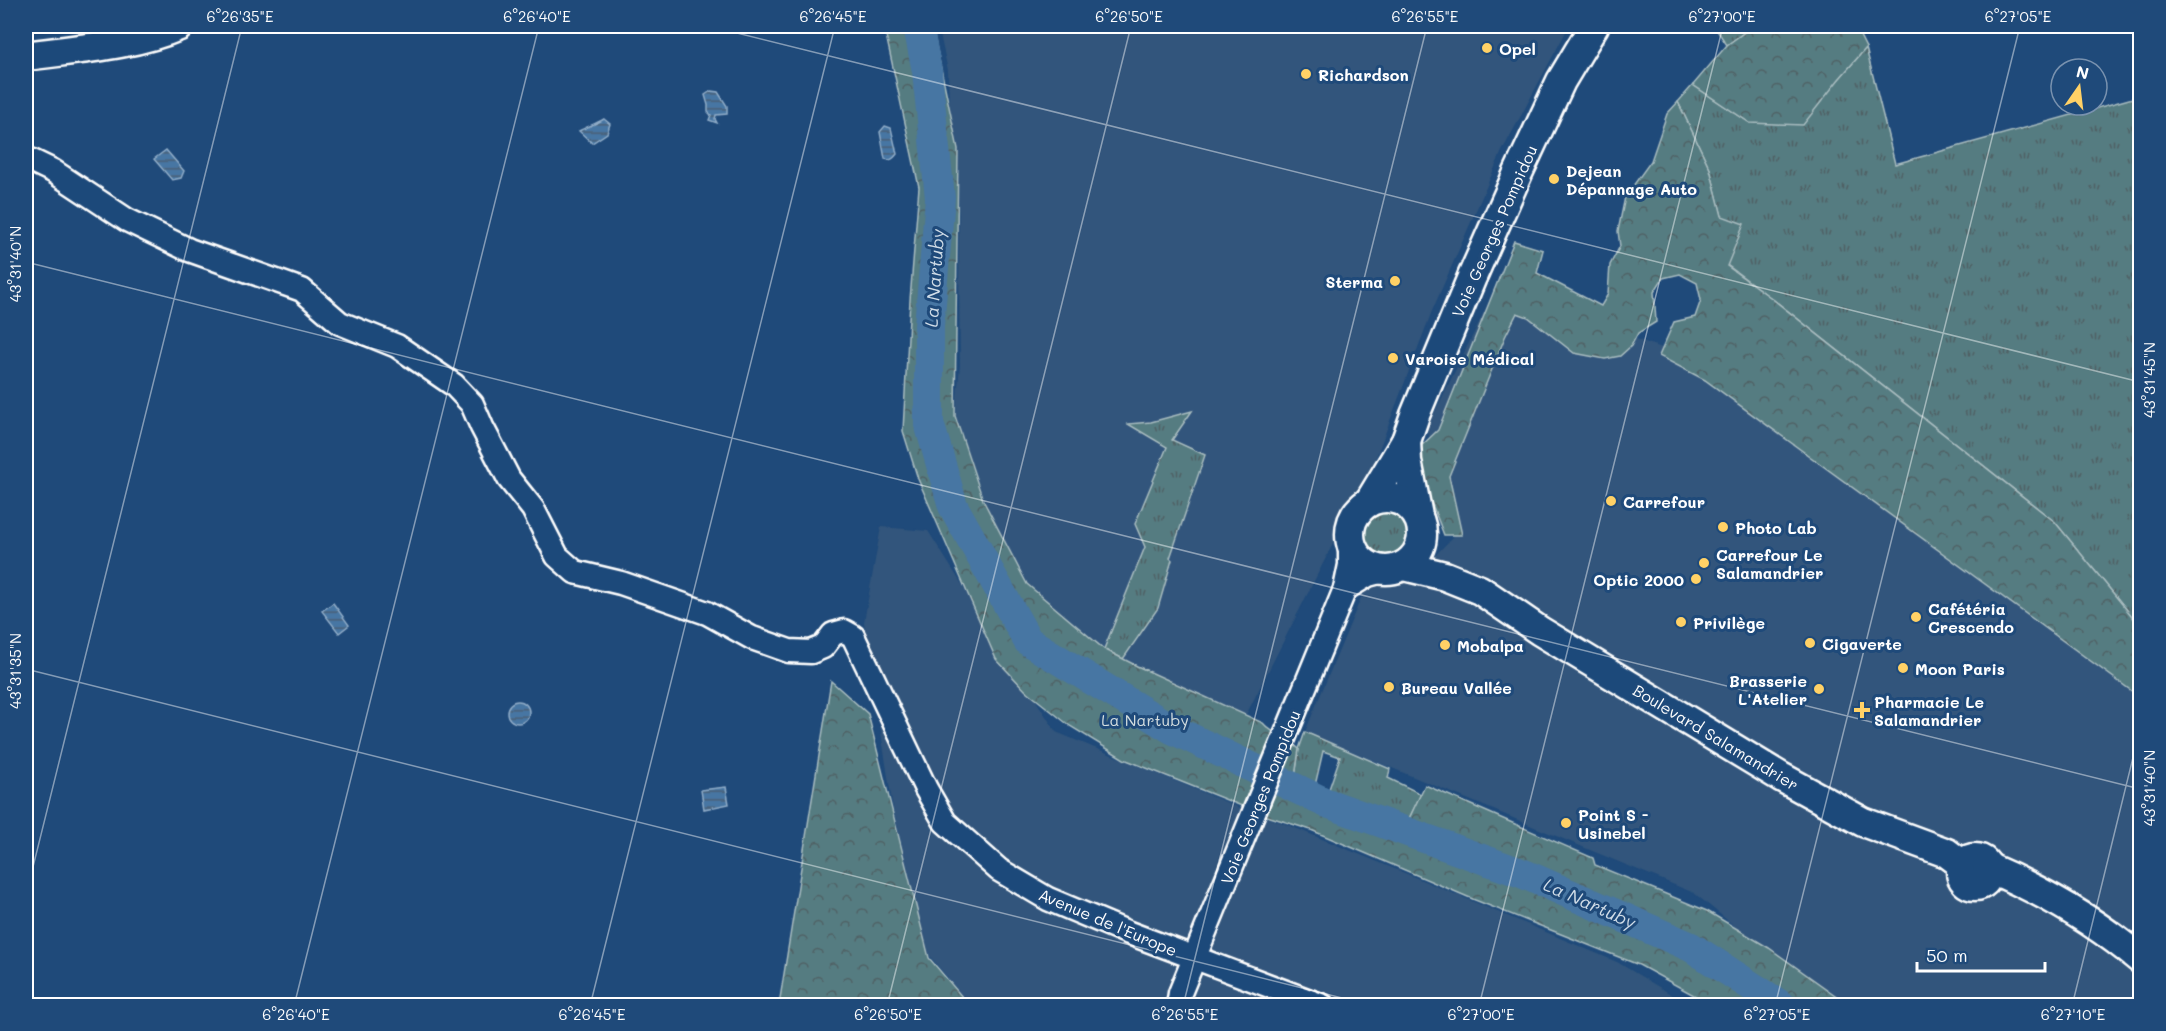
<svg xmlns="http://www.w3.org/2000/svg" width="2166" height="1031" font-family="Mali,sans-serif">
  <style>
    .built { fill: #32557b }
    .grass { fill: url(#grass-tufts); stroke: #aabdc0; stroke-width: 1.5 }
    .forest { fill: url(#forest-crowns); stroke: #aabdc0; stroke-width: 1.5 }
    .water { fill: url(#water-rules); stroke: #91adc8; stroke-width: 1.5 }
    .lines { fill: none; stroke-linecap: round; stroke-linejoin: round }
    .river { stroke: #4776a3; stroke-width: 30 }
    .minor-casing { stroke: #fff; stroke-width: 27 }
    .major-casing { stroke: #fff; stroke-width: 33 }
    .minor { stroke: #1f4a7a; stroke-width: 22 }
    .major { stroke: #1f4a7a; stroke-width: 28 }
    .ticks { fill: none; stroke: #fff; stroke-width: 1.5; stroke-opacity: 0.45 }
    .poi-dot { fill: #ffd166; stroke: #1f4a7a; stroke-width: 2 }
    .labels { text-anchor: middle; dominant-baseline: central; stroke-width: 6; stroke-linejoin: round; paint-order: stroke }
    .poi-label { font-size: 16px; font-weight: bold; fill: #fff; stroke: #1f4a7a; text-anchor: start }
    .street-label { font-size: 16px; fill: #fff; stroke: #1f4a7a }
    .park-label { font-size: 16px; fill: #d4dee0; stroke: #1f4a7a }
    .water-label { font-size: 18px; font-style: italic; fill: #d1dde8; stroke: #1f4a7a }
    .neatline { fill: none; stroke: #fff; stroke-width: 2 }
    .ticks-label { font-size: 15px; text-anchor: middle; fill: #fff }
  </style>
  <defs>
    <pattern id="grass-tufts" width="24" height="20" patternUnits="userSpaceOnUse" patternTransform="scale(1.5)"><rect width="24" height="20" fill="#547b81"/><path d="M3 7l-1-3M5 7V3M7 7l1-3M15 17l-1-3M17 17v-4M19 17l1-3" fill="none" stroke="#506164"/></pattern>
    <pattern id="forest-crowns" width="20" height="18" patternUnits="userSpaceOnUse" patternTransform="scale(1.5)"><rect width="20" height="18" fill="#547b81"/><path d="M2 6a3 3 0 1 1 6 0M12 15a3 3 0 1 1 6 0" fill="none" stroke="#506164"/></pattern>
    <pattern id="water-rules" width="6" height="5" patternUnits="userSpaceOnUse" patternTransform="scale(1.5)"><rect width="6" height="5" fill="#4776a3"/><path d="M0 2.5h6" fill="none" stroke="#4a5f73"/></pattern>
  </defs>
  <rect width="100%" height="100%" fill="#1f4a7a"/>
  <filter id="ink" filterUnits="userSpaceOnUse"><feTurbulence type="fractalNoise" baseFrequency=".0167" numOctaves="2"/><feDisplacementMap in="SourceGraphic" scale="12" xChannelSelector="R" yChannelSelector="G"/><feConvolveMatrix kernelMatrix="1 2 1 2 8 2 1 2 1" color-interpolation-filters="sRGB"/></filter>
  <g filter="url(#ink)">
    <!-- built -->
    <g class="built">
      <polygon points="938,26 1569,26 1502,151 1432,311 1373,465 1246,715 1137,666 1104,649 1027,584 983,500 955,416 960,366 958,152 949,103 948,70"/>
      <polygon points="1495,290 1691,358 2140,675 2140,1005 1831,1005 1694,893 1305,732 1365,588 1414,577 1454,536 1427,428"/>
      <polygon points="881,527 928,531 1056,732 1238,807 1283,823 1412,876 1617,962 1689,1005 970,1005 928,954 893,809 864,622"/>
    </g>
    <!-- grass -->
    <g class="grass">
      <polygon points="1714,26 1753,26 1727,45"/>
      <polygon points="1866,48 1895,164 2140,96 2140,626 2055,522 1770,297 1727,265 1722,217 1710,169 1678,102 1693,85 1750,123 1839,79"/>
      <polygon points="1192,411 1172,440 1205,455 1170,558 1172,560 1158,608 1123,659 1104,649 1145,547 1135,524 1167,447 1128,424 1151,422"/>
      <circle cx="1387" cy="534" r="23"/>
      <polygon points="1305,732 1390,769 1388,778 1421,794 1405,827 1327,795 1340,757 1323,751 1314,790 1295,777 1299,749"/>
    </g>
    <!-- forest -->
    <g class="forest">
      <path d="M 884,26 L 932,26 L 958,149 L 955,416 L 983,500 L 1027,584 L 1104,649 L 1137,666 L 1263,723 C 1273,735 1288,738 1299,749 L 1295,777 L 1314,790 L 1405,827 L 1425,785 L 1593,858 L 1595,865 L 1707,911 L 1769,948 L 1849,1005 L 1712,1005 L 1639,965 L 1475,900 L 1311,830 L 1267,816 L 1124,759 L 1070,726 L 1026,691 L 996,659 L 918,479 L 903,431 L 910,300 L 919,187 Z"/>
      <polygon points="1753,26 1855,26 1866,48 1839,79 1803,125 1750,123 1693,85 1727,45"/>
      <polygon points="1678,102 1710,169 1722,216 1744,224 1727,266 1770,297 2055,522 2140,626 2140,697 1705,380 1659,356 1674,322 1695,317 1701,300 1697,283 1680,274 1663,278 1654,292 1656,322 1638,333 1631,346 1620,356 1605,359 1574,353 1528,317 1517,313 1505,337 1449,476 1462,535 1444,535 1421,476 1419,448 1438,430 1514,241 1543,250 1537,273 1601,306 1608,294 1610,265 1620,246 1618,231 1625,197 1651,161 1667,114"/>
      <polygon points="831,681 868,714 929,958 969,1005 779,1005"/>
    </g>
    <!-- water -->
    <g class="water">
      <polygon points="711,91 718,92 727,106 727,114 716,115 715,119 717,123 709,120 711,115 708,112 708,105 705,95"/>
      <path d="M 604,119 L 610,124 L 607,133 L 592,143 L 579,131 C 586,127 596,124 604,119 Z"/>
      <path d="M 885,126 L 891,128 L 897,154 C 893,159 891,161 885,159 L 880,132 Z"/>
      <polygon points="166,150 184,171 181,178 172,180 154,159"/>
      <polygon points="333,603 349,625 339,633 322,611"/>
      <circle cx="518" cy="712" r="11"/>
      <polygon points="726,787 729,804 704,809 701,790"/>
    </g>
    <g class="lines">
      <!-- river -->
      <polyline class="river" points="918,26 927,71 940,198 929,326 929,423 953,506 1028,641 1172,729 1324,802 1524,874 1691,947 1782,1006"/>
      <defs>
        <g id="minor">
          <polyline points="26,158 53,171 127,220 189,250 302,290 340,323 397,346 454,385 472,404 482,427 509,479 533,509 557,556 575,572 621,583 707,613 752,638 789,651 811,652 823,647 833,634 844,631 853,636 926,789 945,822 999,870 1048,899 1129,933 1323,1006"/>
          <polyline points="1345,589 1368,575 1387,570"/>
          <polyline points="1178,1006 1180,993 1345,589 1350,565 1350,537"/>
        </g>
        <g id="major">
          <path d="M 26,56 C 76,49 132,46 179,26"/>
          <polyline points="1406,441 1407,461 1418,516"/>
          <circle cx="1386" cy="534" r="36"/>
          <polyline points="1369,502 1406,441 1415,415 1472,277 1518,173 1561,81 1594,26"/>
          <polyline points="1404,566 1445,576 1480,590 1540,631 1781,777 1863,822 1947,853 1963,865"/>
          <circle cx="1975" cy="872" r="14"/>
          <path d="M 1987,867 C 2041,890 2095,921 2140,959"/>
        </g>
      </defs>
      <!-- minor casing -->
      <use href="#minor" class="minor-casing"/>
      <!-- major casing -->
      <use href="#major" class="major-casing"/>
      <!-- minor -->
      <use href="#minor" class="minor"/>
      <!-- major -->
      <use href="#major" class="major"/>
    </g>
  </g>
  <!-- ticks -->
  <path class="ticks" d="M 709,26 L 2140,382M 26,262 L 2140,789M 26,669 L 1374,1006M 26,895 L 242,26M 294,1006 L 539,26M 590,1006 L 835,26M 887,1006 L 1131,26M 1183,1006 L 1427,26M 1479,1006 L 1723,26M 1775,1006 L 2020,26M 2072,1006 L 2140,729"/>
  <!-- markers -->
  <g class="poi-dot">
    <circle cx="1487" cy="48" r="6"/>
    <circle cx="1306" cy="74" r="6"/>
    <circle cx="1554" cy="179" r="6"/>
    <circle cx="1395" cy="281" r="6"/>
    <circle cx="1393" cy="358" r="6"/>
    <circle cx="1611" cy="501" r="6"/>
    <circle cx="1723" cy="527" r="6"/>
    <circle cx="1704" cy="563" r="6"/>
    <circle cx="1696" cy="579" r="6"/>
    <circle cx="1916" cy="617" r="6"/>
    <circle cx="1681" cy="622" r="6"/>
    <circle cx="1810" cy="643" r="6"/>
    <circle cx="1445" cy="645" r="6"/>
    <circle cx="1903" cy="668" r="6"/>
    <circle cx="1389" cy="687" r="6"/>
    <circle cx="1819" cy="689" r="6"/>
    <path d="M1859 701h6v6h6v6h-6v6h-6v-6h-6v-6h6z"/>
    <circle cx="1566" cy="823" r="6"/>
  </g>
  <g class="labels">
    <!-- poi labels -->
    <g class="poi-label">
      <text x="1499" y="48">Opel</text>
      <text x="1318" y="74">Richardson</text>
      <text x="1566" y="170">Dejean<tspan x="1566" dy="18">Dépannage Auto</tspan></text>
      <text x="1383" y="281" text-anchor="end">Sterma</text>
      <text x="1405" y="358">Varoise Médical</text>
      <text x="1623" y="501">Carrefour</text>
      <text x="1735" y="527">Photo Lab</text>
      <text x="1716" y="554">Carrefour Le<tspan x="1716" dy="18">Salamandrier</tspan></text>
      <text x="1684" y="579" text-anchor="end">Optic 2000</text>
      <text x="1928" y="608">Cafétéria<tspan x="1928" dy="18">Crescendo</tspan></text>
      <text x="1693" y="622">Privilège</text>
      <text x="1822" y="643">Cigaverte</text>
      <text x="1457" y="645">Mobalpa</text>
      <text x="1915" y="668">Moon Paris</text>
      <text x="1807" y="680" text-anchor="end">Brasserie<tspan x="1807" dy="18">L'Atelier</tspan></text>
      <text x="1401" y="687">Bureau Vallée</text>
      <text x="1874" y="701">Pharmacie Le<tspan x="1874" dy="18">Salamandrier</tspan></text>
      <text x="1578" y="814">Point S -<tspan x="1578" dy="18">Usinebel</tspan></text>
    </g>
    <!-- street labels -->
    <g class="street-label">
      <text transform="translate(1494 231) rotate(-66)">Voie Georges Pompidou</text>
      <text transform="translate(1716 737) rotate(31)">Boulevard Salamandrier</text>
      <text transform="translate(1260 797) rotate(-68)">Voie Georges Pompidou</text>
      <text transform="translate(1108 922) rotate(23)">Avenue de l'Europe</text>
    </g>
    <!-- park labels -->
    <g class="park-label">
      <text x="1145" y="719">La Nartuby</text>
    </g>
    <!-- water labels -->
    <g class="water-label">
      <text transform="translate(934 278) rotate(-86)">La Nartuby</text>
      <text transform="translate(1590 903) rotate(24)">La Nartuby</text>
    </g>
  </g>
  <!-- margin -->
  <rect width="2166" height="1031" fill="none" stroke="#1f4a7a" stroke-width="66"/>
  <!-- north arrow -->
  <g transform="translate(2079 87) rotate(14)"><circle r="28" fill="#1f4a7a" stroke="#7992af" stroke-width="1.5"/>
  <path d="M0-4.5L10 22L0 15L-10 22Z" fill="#ffd166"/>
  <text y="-9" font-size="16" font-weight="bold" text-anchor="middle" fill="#ffffff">N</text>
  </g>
  <!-- scale -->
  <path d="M1917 962v9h128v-9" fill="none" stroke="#ffffff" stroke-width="3"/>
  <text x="1926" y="962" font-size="18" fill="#ffffff" stroke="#1f4a7a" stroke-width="4.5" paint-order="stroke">50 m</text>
  <rect x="33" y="33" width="2100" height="965" class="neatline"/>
  <g class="ticks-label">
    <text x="240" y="22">6°26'35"E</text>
    <text x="537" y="22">6°26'40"E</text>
    <text x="833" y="22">6°26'45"E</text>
    <text x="1129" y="22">6°26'50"E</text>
    <text x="1425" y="22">6°26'55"E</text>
    <text x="1722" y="22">6°27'00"E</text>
    <text x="2018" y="22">6°27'05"E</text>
    <text transform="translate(16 264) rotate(-90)" y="5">43°31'40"N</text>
    <text transform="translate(2150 380) rotate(-90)" y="5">43°31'45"N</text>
    <text transform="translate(16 671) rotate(-90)" y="5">43°31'35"N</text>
    <text transform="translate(2150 788) rotate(-90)" y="5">43°31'40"N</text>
    <text x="296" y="1020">6°26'40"E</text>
    <text x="592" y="1020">6°26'45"E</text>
    <text x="888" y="1020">6°26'50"E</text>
    <text x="1185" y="1020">6°26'55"E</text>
    <text x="1481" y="1020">6°27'00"E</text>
    <text x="1777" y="1020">6°27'05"E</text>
    <text x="2073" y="1020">6°27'10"E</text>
  </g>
</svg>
